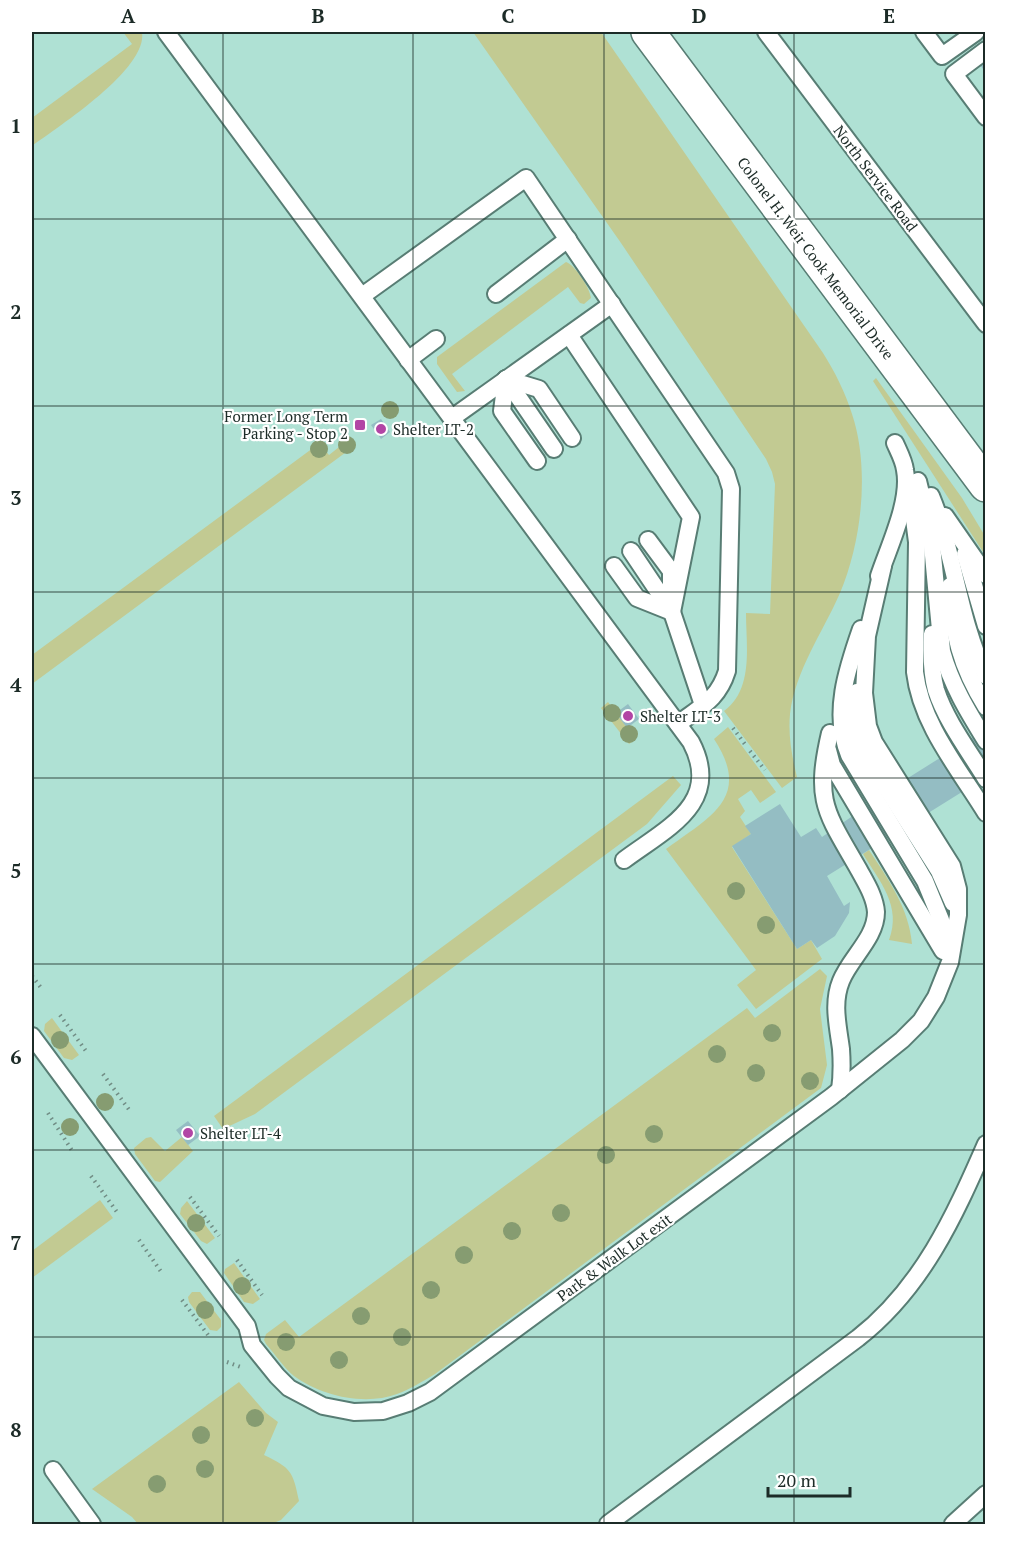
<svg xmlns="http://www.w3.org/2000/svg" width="1017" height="1556" font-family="'PT Serif',serif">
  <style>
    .built { fill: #afe1d4 }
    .green { fill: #c2ca92 }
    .building { fill: #94bdc3 }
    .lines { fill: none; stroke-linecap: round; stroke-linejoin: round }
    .service-casing { stroke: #587d74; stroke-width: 20 }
    .tertiary-casing { stroke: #587d74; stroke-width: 36 }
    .path { stroke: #718d85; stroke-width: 4; stroke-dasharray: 1.5 4.5; stroke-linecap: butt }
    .service { stroke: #fff; stroke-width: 16 }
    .tertiary { stroke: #fff; stroke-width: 33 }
    .tree { fill: #869c71 }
    .grid { fill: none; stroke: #1c2b27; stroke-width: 1.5; stroke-opacity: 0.55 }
    .poi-dot { fill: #b245a5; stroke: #fff; stroke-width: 2 }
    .labels { text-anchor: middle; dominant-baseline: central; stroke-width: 4.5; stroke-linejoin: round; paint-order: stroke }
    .street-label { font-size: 15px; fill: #1c2b27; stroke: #fff }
    .poi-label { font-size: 15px; fill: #1c2b27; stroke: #fff; text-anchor: start }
    .neatline { fill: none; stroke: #1c2b27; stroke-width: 2 }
    .grid-label { font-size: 20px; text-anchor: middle; font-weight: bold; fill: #1c2b27 }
  </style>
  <rect width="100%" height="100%" fill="#c3ebe0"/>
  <!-- built -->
  <rect class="built" x="32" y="32" width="953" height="1492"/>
  <!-- green -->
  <g class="green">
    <path d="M 123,32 L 142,32 C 148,69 59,126 32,146 L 32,118 L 132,44 Z"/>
    <path d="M 473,32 L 601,32 L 823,353 C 835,372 845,392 852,414 C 870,468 862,541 840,593 C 823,632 795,671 790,714 C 788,736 792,757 797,777 L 782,788 L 724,711 C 754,689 746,646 746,613 L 770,614 L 775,484 L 772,472 L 766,459 L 621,243 Z"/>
    <path d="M 566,262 C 575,265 590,288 591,298 L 584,304 L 580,303 L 568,287 L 452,374 L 465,391 L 457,392 L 437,364 L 437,357 Z"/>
    <polygon points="876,378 962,498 985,536 985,555 873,381"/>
    <polygon points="348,440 353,447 32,684 32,655 313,448 320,444 329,455"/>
    <polygon points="608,702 636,739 629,744 601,708"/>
    <path d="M 728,727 L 776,792 L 760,803 L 751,790 L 738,799 L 745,811 L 740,817 L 751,834 L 732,847 L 797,949 L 811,940 L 822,959 L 756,1009 L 737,985 L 756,970 L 666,849 C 709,817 753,798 714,739 Z"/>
    <polygon points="673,776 681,785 647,824 255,1114 223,1129 214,1116"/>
    <path d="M 869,850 C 888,879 909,908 912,944 L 889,940 C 902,906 880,882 863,854 Z"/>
    <path d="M 820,969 L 827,976 L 820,1009 L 827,1065 L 821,1088 L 435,1374 C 423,1381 411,1389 397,1394 C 365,1406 321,1396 294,1376 C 284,1368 275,1354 266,1344 L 264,1340 L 266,1334 L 285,1320 L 299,1337 L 747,1008 L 755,1018 Z"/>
    <polygon points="52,1018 79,1055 72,1060 64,1058 44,1031 45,1024"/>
    <polygon points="151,1137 165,1151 182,1137 193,1151 160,1182 155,1181 135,1154 134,1148 146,1138"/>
    <polygon points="100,1200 113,1218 32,1278 32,1251"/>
    <polygon points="187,1201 215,1238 207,1244 201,1241 180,1214 181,1208"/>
    <polygon points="234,1263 260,1299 253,1304 244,1302 224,1273 225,1269"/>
    <polygon points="192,1292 200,1292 221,1320 221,1327 217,1331 210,1330 189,1302 188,1297"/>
    <path d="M 239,1382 L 266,1413 L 278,1422 L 264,1455 C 291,1468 293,1471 299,1501 L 281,1520 L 271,1524 L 138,1524 L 132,1517 L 92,1489 Z"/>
  </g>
  <!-- building -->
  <g class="building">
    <polygon points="986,61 986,73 980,65"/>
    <polygon points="381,419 390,432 381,439 371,425"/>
    <polygon points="628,704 639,719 627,728 616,713"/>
    <polygon points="986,729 986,777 827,876 844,906 850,902 849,913 835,936 817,948 811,940 797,949 732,846 751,834 745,826 780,804 801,837 816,828 822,837 908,778"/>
    <polygon points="188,1121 200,1136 188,1145 176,1130"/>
  </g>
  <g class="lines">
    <defs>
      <g id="service">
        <path d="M 166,32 L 691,742 C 723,803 667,828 624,860"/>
        <polyline points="766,32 986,324"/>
        <polyline points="924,32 942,56 976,32"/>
        <polyline points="986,50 954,74 986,117"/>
        <polyline points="496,294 568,239"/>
        <path d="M 362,296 L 526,178 L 726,473 L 731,489 L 727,671 C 718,700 700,707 678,724"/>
        <polyline points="569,335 691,517 672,612"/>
        <polyline points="408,360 436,339"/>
        <polyline points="506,379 539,389 572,438"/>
        <polyline points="506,379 502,411 537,461"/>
        <polyline points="506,379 554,449"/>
        <polyline points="452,418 612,304"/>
        <path d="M 918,481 L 931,534 L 942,651 C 951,684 968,712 986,741"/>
        <path d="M 910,488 L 917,542 L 915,672 C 921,724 959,769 986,813"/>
        <path d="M 931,496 C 955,554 958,619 986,676"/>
        <polyline points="945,516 986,575"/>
        <polyline points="648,540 671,571 671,590"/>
        <polyline points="631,551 672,612 703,705"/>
        <polyline points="965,554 986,626"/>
        <polyline points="614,566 637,598 672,612"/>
        <path d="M 879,576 C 889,546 911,501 905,470 C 904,461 899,452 895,443"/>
        <path d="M 950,586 C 953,634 960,665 986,707"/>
        <path d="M 861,629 C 847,669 832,714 849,755 L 925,881 L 941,920 L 948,952"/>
        <path d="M 932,634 C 931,653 931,672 936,690 C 946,721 969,751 986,779"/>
        <path d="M 857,692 C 853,712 853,728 861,748 L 939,871 L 953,903"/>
        <path d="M 830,733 C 814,802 826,812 859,870 C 866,883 875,897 876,912 C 876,938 850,958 841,981 C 832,1003 838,1026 841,1049 C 842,1063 842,1076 840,1090"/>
        <polyline points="828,750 832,765 943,951"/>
        <polyline points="32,1036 247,1326 252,1345 277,1376 289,1388 323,1406 354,1412 383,1411 408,1403 430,1392 831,1097 902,1040 921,1021 936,997 950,962 958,915 958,889 952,866 874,742 868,726 864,693 867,636 883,566"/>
        <polyline points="53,1470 92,1524"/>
        <path d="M 608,1524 L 858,1338 C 922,1288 954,1217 986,1144"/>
        <polyline points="953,1524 986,1494"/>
      </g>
      <polyline id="tertiary" points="648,32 986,485"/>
    </defs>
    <!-- service casing -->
    <use href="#service" class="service-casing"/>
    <!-- tertiary casing -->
    <use href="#tertiary" class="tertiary-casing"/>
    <!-- path -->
    <g class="path">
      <polyline points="733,728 747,747"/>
      <polyline points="750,751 765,770"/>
      <polyline points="32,976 42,989"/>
      <polyline points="60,1015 86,1051"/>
      <polyline points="103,1074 130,1111"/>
      <polyline points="48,1113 73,1152"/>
      <polyline points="91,1176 117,1212"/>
      <polyline points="190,1197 219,1236"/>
      <polyline points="139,1240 162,1273"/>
      <polyline points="237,1260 262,1295"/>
      <polyline points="182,1300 208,1335"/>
      <polyline points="227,1362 241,1367"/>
    </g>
    <!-- service -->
    <use href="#service" class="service"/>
    <!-- tertiary -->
    <use href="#tertiary" class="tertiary"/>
  </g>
  <!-- trees -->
  <g class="tree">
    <circle cx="390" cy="410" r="9"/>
    <circle cx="347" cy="445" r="9"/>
    <circle cx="319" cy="449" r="9"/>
    <circle cx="612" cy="713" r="9"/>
    <circle cx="629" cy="734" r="9"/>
    <circle cx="736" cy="891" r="9"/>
    <circle cx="766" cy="925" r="9"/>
    <circle cx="772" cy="1033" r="9"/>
    <circle cx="60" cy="1040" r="9"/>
    <circle cx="717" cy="1054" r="9"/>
    <circle cx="756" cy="1073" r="9"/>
    <circle cx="810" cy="1081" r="9"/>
    <circle cx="105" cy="1102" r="9"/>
    <circle cx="70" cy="1127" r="9"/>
    <circle cx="654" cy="1134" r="9"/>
    <circle cx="606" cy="1155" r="9"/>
    <circle cx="561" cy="1213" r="9"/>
    <circle cx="196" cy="1223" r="9"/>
    <circle cx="512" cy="1231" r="9"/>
    <circle cx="464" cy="1255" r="9"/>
    <circle cx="242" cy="1286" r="9"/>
    <circle cx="431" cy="1290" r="9"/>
    <circle cx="205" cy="1310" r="9"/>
    <circle cx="361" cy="1316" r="9"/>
    <circle cx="402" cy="1337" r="9"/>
    <circle cx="286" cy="1342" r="9"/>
    <circle cx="339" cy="1360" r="9"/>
    <circle cx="255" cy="1418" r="9"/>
    <circle cx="201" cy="1435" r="9"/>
    <circle cx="205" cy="1469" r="9"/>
    <circle cx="157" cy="1484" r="9"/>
  </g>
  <!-- grid -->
  <path class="grid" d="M 223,32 L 223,1524M 413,32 L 413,1524M 604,32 L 604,1524M 794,32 L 794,1524M 32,219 L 986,219M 32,406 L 986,406M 32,592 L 986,592M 32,778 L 986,778M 32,964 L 986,964M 32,1150 L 986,1150M 32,1337 L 986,1337"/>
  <!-- markers -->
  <g class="poi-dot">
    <rect x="354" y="419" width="12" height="12" rx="3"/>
    <circle cx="381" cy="429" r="6"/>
    <circle cx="628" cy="716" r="6"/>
    <circle cx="188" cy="1133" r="6"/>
  </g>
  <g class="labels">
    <!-- street labels -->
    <g class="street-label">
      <text transform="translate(876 178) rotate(53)">North Service Road</text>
      <text transform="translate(816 258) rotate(53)">Colonel H. Weir Cook Memorial Drive</text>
      <text transform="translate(614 1257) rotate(-36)">Park &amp; Walk Lot exit</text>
    </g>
    <!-- poi labels -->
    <g class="poi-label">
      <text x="348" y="416" text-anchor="end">Former Long Term<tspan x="348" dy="17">Parking - Stop 2</tspan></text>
      <text x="393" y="429">Shelter LT-2</text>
      <text x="640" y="716">Shelter LT-3</text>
      <text x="200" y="1133">Shelter LT-4</text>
    </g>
  </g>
  <!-- border -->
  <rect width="1017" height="1556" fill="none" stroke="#ffffff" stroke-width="66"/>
  <!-- scale -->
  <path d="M768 1487v9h82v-9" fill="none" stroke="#1c2b27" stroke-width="3"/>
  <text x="777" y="1487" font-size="18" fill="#1c2b27" stroke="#ffffff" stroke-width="4.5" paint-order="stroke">20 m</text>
  <rect x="33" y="33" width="951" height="1490" class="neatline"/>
  <g class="grid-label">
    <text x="128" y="23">A</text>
    <text x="318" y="23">B</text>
    <text x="508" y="23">C</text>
    <text x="699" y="23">D</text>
    <text x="889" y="23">E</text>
    <text x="16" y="133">1</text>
    <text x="16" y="319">2</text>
    <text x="16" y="505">3</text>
    <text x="16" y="692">4</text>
    <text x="16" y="878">5</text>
    <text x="16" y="1064">6</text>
    <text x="16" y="1250">7</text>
    <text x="16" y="1437">8</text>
  </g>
</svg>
